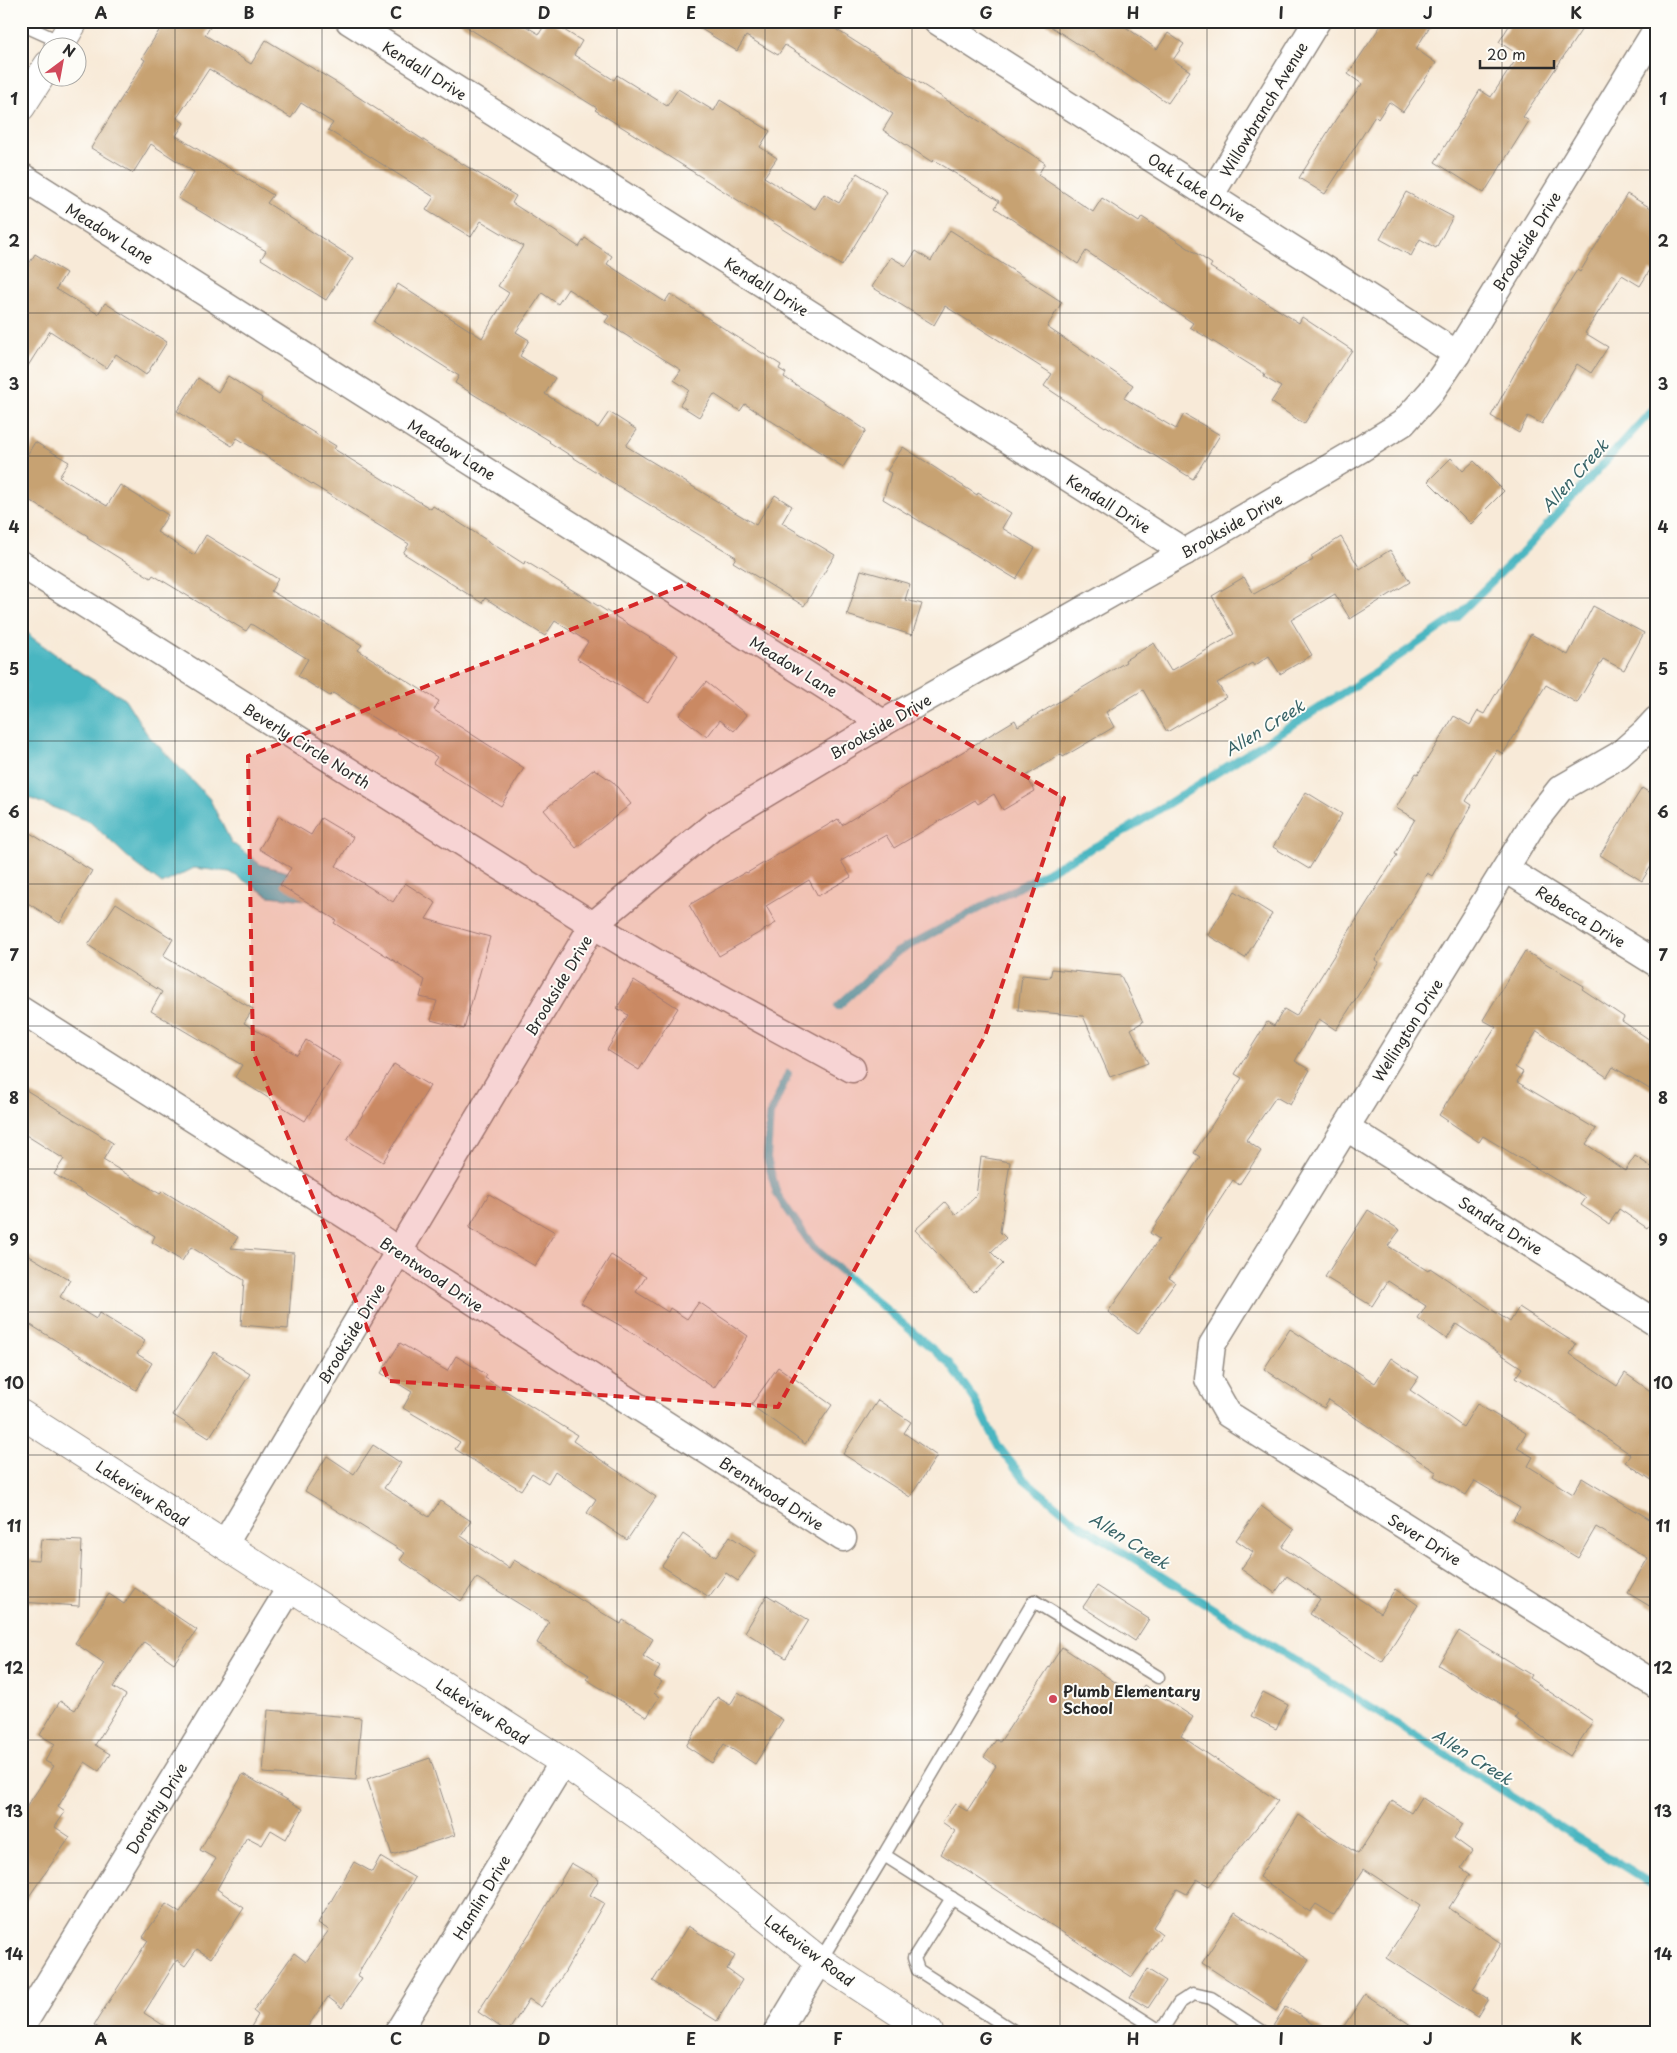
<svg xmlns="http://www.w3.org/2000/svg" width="1677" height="2053" font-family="'Playpen Sans',sans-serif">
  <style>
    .water { fill: #48b6c1; stroke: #3a7076 }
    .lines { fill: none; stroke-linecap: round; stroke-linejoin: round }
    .stream { stroke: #48b6c1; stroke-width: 8 }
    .building { fill: #c7a272 }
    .lane-casing { stroke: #928a82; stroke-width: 15 }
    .street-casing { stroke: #928a82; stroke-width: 29 }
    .secondary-casing { stroke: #928a82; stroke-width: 30 }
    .lane { stroke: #fff; stroke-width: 12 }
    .street { stroke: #fff; stroke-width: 26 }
    .secondary { stroke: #fff; stroke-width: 28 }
    .marked { fill: #d62828; fill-opacity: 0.2; stroke: #d62828; stroke-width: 4; stroke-dasharray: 10 6; stroke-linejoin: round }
    .grid { fill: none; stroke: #2b2b2b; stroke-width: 1; stroke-opacity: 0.55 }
    .poi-dot { fill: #d1495b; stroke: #fdfcf7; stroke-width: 2 }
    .labels { text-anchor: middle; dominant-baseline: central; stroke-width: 4; stroke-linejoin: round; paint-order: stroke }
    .street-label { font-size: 15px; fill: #2b2b2b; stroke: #fdfcf7 }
    .poi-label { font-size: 15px; font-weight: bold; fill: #2b2b2b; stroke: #fdfcf7; text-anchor: start }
    .water-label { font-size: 16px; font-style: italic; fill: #376367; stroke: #fdfcf7 }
    .neatline { fill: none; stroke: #2b2b2b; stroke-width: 2 }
    .grid-label { font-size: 16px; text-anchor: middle; font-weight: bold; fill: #2b2b2b }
  </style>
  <rect width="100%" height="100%" fill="#fdfcf7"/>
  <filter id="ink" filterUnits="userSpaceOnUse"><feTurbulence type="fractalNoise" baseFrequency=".02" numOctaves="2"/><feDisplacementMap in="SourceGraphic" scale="10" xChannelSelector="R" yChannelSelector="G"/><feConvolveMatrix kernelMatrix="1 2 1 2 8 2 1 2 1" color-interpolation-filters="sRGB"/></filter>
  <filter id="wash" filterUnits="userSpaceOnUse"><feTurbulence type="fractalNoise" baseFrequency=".0096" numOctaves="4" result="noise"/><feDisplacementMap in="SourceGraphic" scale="20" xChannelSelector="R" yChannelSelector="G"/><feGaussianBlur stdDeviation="1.12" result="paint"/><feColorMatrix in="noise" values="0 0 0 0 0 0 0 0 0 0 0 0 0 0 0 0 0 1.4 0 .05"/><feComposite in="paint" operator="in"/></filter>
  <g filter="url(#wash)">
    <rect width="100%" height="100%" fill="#f8ead8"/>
    <!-- water -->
    <polygon class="water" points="21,626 34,639 80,672 125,699 147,734 209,798 231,842 261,865 314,879 306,900 269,896 230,872 194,868 162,884 132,861 90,822 21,795"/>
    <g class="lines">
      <!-- stream -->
      <g class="stream">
        <polyline points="838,1006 897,952 1128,829 1370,676 1456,617 1528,546 1656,406"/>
        <polyline points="788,1074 770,1115 767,1158 777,1194 813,1247 949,1363 975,1400 999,1447 1024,1479 1077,1523 1656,1887"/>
      </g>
    </g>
    <g id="blocks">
      <!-- building -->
      <g class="building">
        <polygon points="165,21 214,21 205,35 251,64 266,40 337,83 431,145 516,196 512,203 579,247 585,238 612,256 607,264 665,302 670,294 781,365 779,369 786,373 784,377 866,430 843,467 745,404 740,411 714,394 699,417 680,405 689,390 674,380 681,370 605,322 609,316 568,289 558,304 542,293 516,332 529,340 520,356 555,378 545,394 598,428 609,412 637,430 626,446 756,525 775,495 792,506 782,523 835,555 804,606 733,562 736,557 620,487 549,442 550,441 455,383 459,376 374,322 398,284 482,338 509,293 498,286 523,246 481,221 471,237 426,210 434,197 328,130 333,123 301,103 291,118 209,69 177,118 184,123 176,136 273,195 267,203 353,258 326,300 261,259 266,251 178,198 194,172 151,144 133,173 91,148 145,60 142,58"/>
        <polygon points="457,21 517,21 539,34 547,21 549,21 582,41 574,55 614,80 617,75 667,106 678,89 714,111 720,100 770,131 760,147 777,158 764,177 815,209 824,194 839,203 857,173 887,192 842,266 595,110 597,108"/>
        <polygon points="688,21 823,21 1045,163 1038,175 1093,212 1102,198 1139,222 1142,217 1212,264 1210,267 1299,323 1302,317 1352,350 1304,424 1271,402 1281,387 1264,377 1265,374 1190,327 1193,323 1086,251 1078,264 995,208 999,201 934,160 932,162 883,130 893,114 861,93 785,45 778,55 746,36 737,51"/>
        <polygon points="1042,21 1117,21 1157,49 1168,33 1184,44 1173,60 1190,71 1168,103 1093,52 1092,53"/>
        <polygon points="1384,21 1433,21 1416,49 1436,63 1403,112 1389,102 1378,119 1375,116 1325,194 1299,178 1336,119 1362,84 1348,74"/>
        <polygon points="1512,21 1571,21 1582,29 1523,117 1529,121 1484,193 1435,162 1480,90 1491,97 1519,55 1499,42"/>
        <polygon points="1406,192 1453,217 1436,248 1420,239 1411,256 1380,239"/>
        <polygon points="1627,194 1656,211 1656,274 1650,270 1640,286 1622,275 1585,333 1608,347 1591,373 1577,364 1542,424 1528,416 1519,433 1491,416 1535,337 1577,270 1580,272"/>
        <polygon points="950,230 1062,302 1047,327 1133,385 1124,398 1176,429 1184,414 1220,435 1193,479 1106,426 1105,427 1044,386 1052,374 945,306 934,325 872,287 891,257 906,266 916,251 931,261"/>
        <polygon points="35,254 66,273 56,289 98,314 105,303 167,342 146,375 116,354 107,368 50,331 21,377 21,277"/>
        <polygon points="228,376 262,398 261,401 336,446 334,449 431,509 433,506 524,564 525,561 678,655 648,703 577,659 588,642 555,621 545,636 485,598 482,603 403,553 409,544 237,438 232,446 177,411 198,378 218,392"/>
        <polygon points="35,442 69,462 59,477 107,506 120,485 168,515 157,532 194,555 206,535 278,579 271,591 362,645 358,650 439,701 434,710 524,768 501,806 433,763 437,757 333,693 330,696 298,676 308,659 251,624 246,631 153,575 151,578 87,538 88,536 21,495 21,465"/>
        <polygon points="903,447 977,495 978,493 1011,513 1002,528 1035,548 1016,579 883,499 891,473 887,471"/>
        <polygon points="1451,458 1463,471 1474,461 1504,491 1471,524 1428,481"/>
        <polygon points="1341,537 1360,569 1390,550 1410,582 1350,619 1335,594 1291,620 1312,655 1280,674 1269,656 1254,666 1252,663 1217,683 1226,697 1167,732 1143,690 1106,712 1114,727 1063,757 1061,754 1026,776 1035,791 1003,810 994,794 978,804 975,800 894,848 886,835 841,861 851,877 818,896 809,880 766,906 776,923 719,956 689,905 746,872 747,873 838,819 842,825 1015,720 1018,726 1126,662 1125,660 1154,643 1171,671 1234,634 1212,596 1244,577 1254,594 1313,560 1311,556"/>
        <polygon points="861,570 910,584 905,600 922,604 912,635 847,615"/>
        <polygon points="1593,606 1644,633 1624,670 1603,659 1577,703 1546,685 1503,754 1497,750 1466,801 1472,805 1432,876 1427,873 1375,960 1379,962 1336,1030 1319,1019 1295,1061 1310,1070 1290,1105 1276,1097 1246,1140 1261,1151 1239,1185 1233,1180 1169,1278 1175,1282 1138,1334 1108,1312 1159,1239 1150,1233 1200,1157 1194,1153 1242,1078 1235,1074 1267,1022 1274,1026 1284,1009 1296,1016 1397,855 1395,854 1415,819 1396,808 1416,773 1418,774 1454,716 1470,725 1478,711 1484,714 1531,634 1568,655"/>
        <polygon points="706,682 747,715 734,731 720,720 707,737 679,715"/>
        <polygon points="594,769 613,782 631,804 576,848 544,810"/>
        <polygon points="1642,788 1656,797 1656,858 1642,881 1600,855"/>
        <polygon points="1306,792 1342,814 1309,869 1273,847"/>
        <polygon points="279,816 311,835 321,818 353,837 336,866 393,902 405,883 436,903 426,919 490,937 464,1029 431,1020 437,1001 420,997 425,980 334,923 336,920 280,885 291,868 259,849"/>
        <polygon points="30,833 92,871 60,923 21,899 21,846"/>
        <polygon points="1235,891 1272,914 1245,958 1208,935"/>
        <polygon points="116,903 173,939 163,956 253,1009 244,1023 297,1055 306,1040 341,1062 305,1121 235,1077 242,1065 151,1011 162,992 88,945"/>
        <polygon points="1525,951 1584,986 1582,989 1624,1017 1622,1021 1656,1044 1656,1093 1613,1067 1607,1077 1537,1031 1515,1067 1523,1072 1517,1082 1596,1129 1586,1144 1625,1171 1635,1156 1656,1170 1656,1216 1647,1228 1619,1209 1609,1224 1581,1205 1586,1198 1483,1136 1479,1142 1439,1115 1496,1027 1483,1020"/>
        <polygon points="1052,969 1121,976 1143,1022 1131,1029 1148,1063 1110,1077 1083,1016 1018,1010 1022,975 1050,978"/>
        <polygon points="634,980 678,1008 639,1070 607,1050 628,1015 617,1008"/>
        <polygon points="394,1064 430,1086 383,1162 347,1140"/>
        <polygon points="21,1087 113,1143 103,1160 160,1194 163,1191 238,1237 231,1248 294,1253 288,1329 241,1325 244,1280 191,1247 182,1261 152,1242 155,1236 54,1174 64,1159 21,1132"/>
        <polygon points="981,1157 1010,1162 1000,1232 1006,1238 991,1252 1003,1264 974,1292 915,1230 945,1202 956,1215 976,1196"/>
        <polygon points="489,1194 555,1232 535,1266 469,1228"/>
        <polygon points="1368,1210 1400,1230 1388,1246 1428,1271 1430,1268 1510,1322 1519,1307 1576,1344 1570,1354 1617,1386 1625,1373 1656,1395 1656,1483 1625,1462 1630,1454 1545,1395 1516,1377 1522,1368 1456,1324 1447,1339 1418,1319 1426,1306 1388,1281 1372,1306 1325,1277"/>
        <polygon points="21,1251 70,1280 60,1297 96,1319 99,1313 145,1341 137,1354 152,1363 136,1390 21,1319"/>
        <polygon points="611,1255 646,1277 636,1292 668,1312 670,1308 687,1319 699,1302 748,1336 714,1388 635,1334 581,1303"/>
        <polygon points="1290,1329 1375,1383 1391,1358 1419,1377 1410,1390 1463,1427 1477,1404 1526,1433 1517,1448 1533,1457 1528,1466 1573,1494 1582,1478 1656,1523 1656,1610 1628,1593 1648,1558 1596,1527 1578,1558 1513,1519 1520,1508 1475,1481 1466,1495 1434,1476 1436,1472 1329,1400 1324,1408 1264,1369"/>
        <polygon points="400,1343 447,1371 456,1356 487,1375 485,1378 577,1435 573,1441 656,1497 627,1540 587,1513 596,1499 555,1471 548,1483 532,1473 521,1490 455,1449 460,1442 403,1408 412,1392 381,1373"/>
        <polygon points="214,1352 250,1374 209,1438 173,1415"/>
        <polygon points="778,1367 832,1405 805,1444 751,1405"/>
        <polygon points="878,1400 911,1422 904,1433 937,1456 910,1497 843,1454"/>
        <polygon points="373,1445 401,1463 384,1488 429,1517 440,1501 471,1521 461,1536 509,1568 514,1560 621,1624 623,1620 653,1639 643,1656 660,1667 654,1677 662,1682 654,1693 659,1697 647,1717 586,1679 589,1675 537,1643 549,1622 477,1578 461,1601 400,1560 405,1553 305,1491 327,1456 354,1474"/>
        <polygon points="1261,1506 1294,1530 1282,1547 1380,1613 1395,1589 1418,1605 1382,1662 1310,1614 1320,1599 1287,1576 1275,1593 1241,1569 1253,1552 1236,1540"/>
        <polygon points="683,1534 716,1557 730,1536 756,1554 738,1581 726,1573 709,1597 662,1566"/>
        <polygon points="41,1539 82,1541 79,1606 21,1602 21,1559 39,1560"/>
        <polygon points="1097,1586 1149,1619 1135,1641 1083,1607"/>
        <polygon points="135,1588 197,1630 174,1663 144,1642 113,1687 126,1695 95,1745 110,1754 99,1771 85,1762 58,1807 65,1812 55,1827 70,1837 21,1908 21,1815 54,1766 45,1761 55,1744 40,1735 60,1701 75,1710 104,1663 75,1643 109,1594 124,1604"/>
        <polygon points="767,1595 809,1620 786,1658 745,1632"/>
        <polygon points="1459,1631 1531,1675 1529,1678 1593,1721 1570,1756 1515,1718 1518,1714 1438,1665"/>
        <polygon points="1062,1647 1136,1696 1144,1685 1193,1717 1181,1736 1278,1801 1209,1886 1197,1879 1187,1894 1177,1889 1153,1927 1162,1934 1132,1977 941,1854 955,1831 942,1822 955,1804 967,1811 996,1766 984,1757 996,1740 1000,1742"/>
        <polygon points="738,1692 783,1720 755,1764 724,1744 712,1763 686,1746 717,1697 730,1705"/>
        <polygon points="1263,1692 1288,1705 1276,1729 1251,1716"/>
        <polygon points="268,1710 361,1718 356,1780 263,1773"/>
        <polygon points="430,1758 455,1835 392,1855 367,1779"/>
        <polygon points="243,1774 303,1809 286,1839 271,1830 262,1845 247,1837 217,1889 244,1908 211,1958 197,1949 185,1966 177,1960 144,2013 174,2032 105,2032 94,2025 148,1940 143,1937 166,1904 180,1913 216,1859 200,1850"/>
        <polygon points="1421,1797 1463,1824 1454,1838 1472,1851 1461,1868 1470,1874 1449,1908 1502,1943 1473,1989 1488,1999 1477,2017 1386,1958 1420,1906 1364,1869 1334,1915 1316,1904 1310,1912 1259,1877 1299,1815 1358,1854 1392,1801 1411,1813"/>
        <polygon points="380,1857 415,1878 357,1975 362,1978 342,2008 328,1997 304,2032 248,2032 258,2015 253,2011 294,1953 306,1962 329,1930 318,1923 354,1862 372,1872"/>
        <polygon points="571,1863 599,1879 590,1895 604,1903 563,1975 541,2007 529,1999 508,2032 478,2012 535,1925"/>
        <polygon points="1235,1912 1309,1960 1276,2011 1202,1963"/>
        <polygon points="688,1926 735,1956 727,1969 742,1980 717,2021 653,1981"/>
        <polygon points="1147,1969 1166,1981 1148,2008 1130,1997"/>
        <polygon points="1365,1994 1421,2032 1340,2032"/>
        <polygon points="1286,2006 1324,2032 1271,2032 1271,2029"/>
      </g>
    </g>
  </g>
  <g filter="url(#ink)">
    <use href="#blocks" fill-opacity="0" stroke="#928a82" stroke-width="1"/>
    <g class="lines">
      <defs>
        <g id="lane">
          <polyline points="21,24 61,42"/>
          <polyline points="884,1855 1034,1601 1158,1677"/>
          <polyline points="952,1898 914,1958 918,1970 1015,2032"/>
          <polyline points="820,1961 884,1855 1162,2032"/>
          <polyline points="1161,2031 1179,2003 1193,1994 1211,1998 1263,2032"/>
        </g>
        <g id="street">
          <polyline points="349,21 1185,552"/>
          <polyline points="937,21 1457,354"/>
          <polyline points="21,176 883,723"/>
          <polyline points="1210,196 1317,21"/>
          <polyline points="21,564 593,925 655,962 852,1069"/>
          <polyline points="1656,720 1645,732 1619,755 1560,789 1534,822 1212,1345 1208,1379 1228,1414 1656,1685"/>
          <polyline points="1506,869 1656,963"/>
          <polyline points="21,1010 367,1229 434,1276 843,1538"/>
          <polyline points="1347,1128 1656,1323"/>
          <polyline points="224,1545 593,925 715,824 883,723 1185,552 1361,449 1403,423 1431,392 1457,354 1656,30"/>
          <polyline points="21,2028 290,1588"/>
          <polyline points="398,2032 563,1762"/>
          <polyline points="777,2032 820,1961"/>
        </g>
        <g id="secondary">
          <polyline points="58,48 74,21"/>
          <polyline points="21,107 48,65"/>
          <polyline points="21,1414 563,1762 653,1826 820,1961 929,2032"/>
        </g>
      </defs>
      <!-- lane casing -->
      <use href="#lane" class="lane-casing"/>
      <!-- street casing -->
      <use href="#street" class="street-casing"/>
      <!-- secondary casing -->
      <use href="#secondary" class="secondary-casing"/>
      <!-- lane -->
      <use href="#lane" class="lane"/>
      <!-- street -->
      <use href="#street" class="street"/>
      <!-- secondary -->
      <use href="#secondary" class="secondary"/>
    </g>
  </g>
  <!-- marked area -->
  <path class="marked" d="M 687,584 L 1064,798 L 985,1036 L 778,1407 L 389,1381 L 253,1052 L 248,756 Z"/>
  <!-- grid -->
  <path class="grid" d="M 175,21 L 175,2032M 322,21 L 322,2032M 470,21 L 470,2032M 617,21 L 617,2032M 765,21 L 765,2032M 912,21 L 912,2032M 1060,21 L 1060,2032M 1207,21 L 1207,2032M 1355,21 L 1355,2032M 1502,21 L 1502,2032M 21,170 L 1656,170M 21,313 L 1656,313M 21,456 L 1656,456M 21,598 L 1656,598M 21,741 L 1656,741M 21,884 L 1656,884M 21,1026 L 1656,1026M 21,1169 L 1656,1169M 21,1312 L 1656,1312M 21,1455 L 1656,1455M 21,1597 L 1656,1597M 21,1740 L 1656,1740M 21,1883 L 1656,1883"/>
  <!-- markers -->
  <circle class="poi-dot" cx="1053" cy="1699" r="5"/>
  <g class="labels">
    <!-- street labels -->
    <g class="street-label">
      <text transform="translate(425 70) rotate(32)">Kendall Drive</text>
      <text transform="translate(1263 109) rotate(-59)">Willowbranch Avenue</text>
      <text transform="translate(1197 187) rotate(33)">Oak Lake Drive</text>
      <text transform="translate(110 233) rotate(32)">Meadow Lane</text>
      <text transform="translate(1526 241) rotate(-58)">Brookside Drive</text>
      <text transform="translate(767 286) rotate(32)">Kendall Drive</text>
      <text transform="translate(452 449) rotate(32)">Meadow Lane</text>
      <text transform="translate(1109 503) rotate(32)">Kendall Drive</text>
      <text transform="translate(1231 525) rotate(-30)">Brookside Drive</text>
      <text transform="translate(794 666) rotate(32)">Meadow Lane</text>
      <text transform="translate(880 726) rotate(-30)">Brookside Drive</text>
      <text transform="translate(307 745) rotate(32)">Beverly Circle North</text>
      <text transform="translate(1581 916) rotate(32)">Rebecca Drive</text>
      <text transform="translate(558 985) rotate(-59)">Brookside Drive</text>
      <text transform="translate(1407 1030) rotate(-58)">Wellington Drive</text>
      <text transform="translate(1501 1225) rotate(32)">Sandra Drive</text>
      <text transform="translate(432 1274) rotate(34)">Brentwood Drive</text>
      <text transform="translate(351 1333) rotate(-59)">Brookside Drive</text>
      <text transform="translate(143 1493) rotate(33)">Lakeview Road</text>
      <text transform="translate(772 1493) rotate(33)">Brentwood Drive</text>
      <text transform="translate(1425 1539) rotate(32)">Sever Drive</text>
      <text transform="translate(483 1711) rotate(33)">Lakeview Road</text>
      <text transform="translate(156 1808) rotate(-59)">Dorothy Drive</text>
      <text transform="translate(481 1897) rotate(-59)">Hamlin Drive</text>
      <text transform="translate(810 1950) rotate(37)">Lakeview Road</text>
    </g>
    <!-- poi labels -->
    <g class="poi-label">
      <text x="1063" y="1690">Plumb Elementary<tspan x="1063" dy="17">School</tspan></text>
    </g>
    <!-- water labels -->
    <g class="water-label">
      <text transform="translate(1574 475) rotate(-48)">Allen Creek</text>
      <text transform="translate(1264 727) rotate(-32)">Allen Creek</text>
      <text transform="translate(1130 1540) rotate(32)">Allen Creek</text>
      <text transform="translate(1473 1756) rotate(32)">Allen Creek</text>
    </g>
  </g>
  <!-- margin -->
  <rect width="1677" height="2053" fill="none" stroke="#fdfcf7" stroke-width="55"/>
  <!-- north arrow -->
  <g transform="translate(62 62) rotate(32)"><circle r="24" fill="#fdfcf7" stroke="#a9a8a5"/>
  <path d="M0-4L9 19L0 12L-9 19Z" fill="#d1495b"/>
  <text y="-8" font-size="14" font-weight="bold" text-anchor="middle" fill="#2b2b2b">N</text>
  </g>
  <!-- scale -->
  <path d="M1480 60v8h74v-8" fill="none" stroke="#2b2b2b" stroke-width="2.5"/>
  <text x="1487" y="60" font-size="15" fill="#2b2b2b" stroke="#fdfcf7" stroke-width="4" paint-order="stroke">20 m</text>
  <rect x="28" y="28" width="1622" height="1998" class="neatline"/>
  <g class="grid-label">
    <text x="101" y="19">A</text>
    <text x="249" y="19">B</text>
    <text x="396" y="19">C</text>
    <text x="544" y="19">D</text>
    <text x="691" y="19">E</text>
    <text x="838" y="19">F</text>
    <text x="986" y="19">G</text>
    <text x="1133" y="19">H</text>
    <text x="1281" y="19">I</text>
    <text x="1428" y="19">J</text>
    <text x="1576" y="19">K</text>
    <text x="14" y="105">1</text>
    <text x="1663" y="105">1</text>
    <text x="14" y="247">2</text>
    <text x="1663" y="247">2</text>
    <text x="14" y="390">3</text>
    <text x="1663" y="390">3</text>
    <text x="14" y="533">4</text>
    <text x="1663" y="533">4</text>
    <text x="14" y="675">5</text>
    <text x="1663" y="675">5</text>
    <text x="14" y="818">6</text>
    <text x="1663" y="818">6</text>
    <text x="14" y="961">7</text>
    <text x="1663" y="961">7</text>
    <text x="14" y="1104">8</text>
    <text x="1663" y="1104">8</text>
    <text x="14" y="1246">9</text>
    <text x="1663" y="1246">9</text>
    <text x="14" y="1389">10</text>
    <text x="1663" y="1389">10</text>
    <text x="14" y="1532">11</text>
    <text x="1663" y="1532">11</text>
    <text x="14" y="1674">12</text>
    <text x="1663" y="1674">12</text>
    <text x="14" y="1817">13</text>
    <text x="1663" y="1817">13</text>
    <text x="14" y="1960">14</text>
    <text x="1663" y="1960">14</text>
    <text x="101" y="2045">A</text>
    <text x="249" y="2045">B</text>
    <text x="396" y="2045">C</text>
    <text x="544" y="2045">D</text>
    <text x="691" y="2045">E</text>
    <text x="838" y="2045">F</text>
    <text x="986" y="2045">G</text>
    <text x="1133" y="2045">H</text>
    <text x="1281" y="2045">I</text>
    <text x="1428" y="2045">J</text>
    <text x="1576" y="2045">K</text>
  </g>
</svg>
